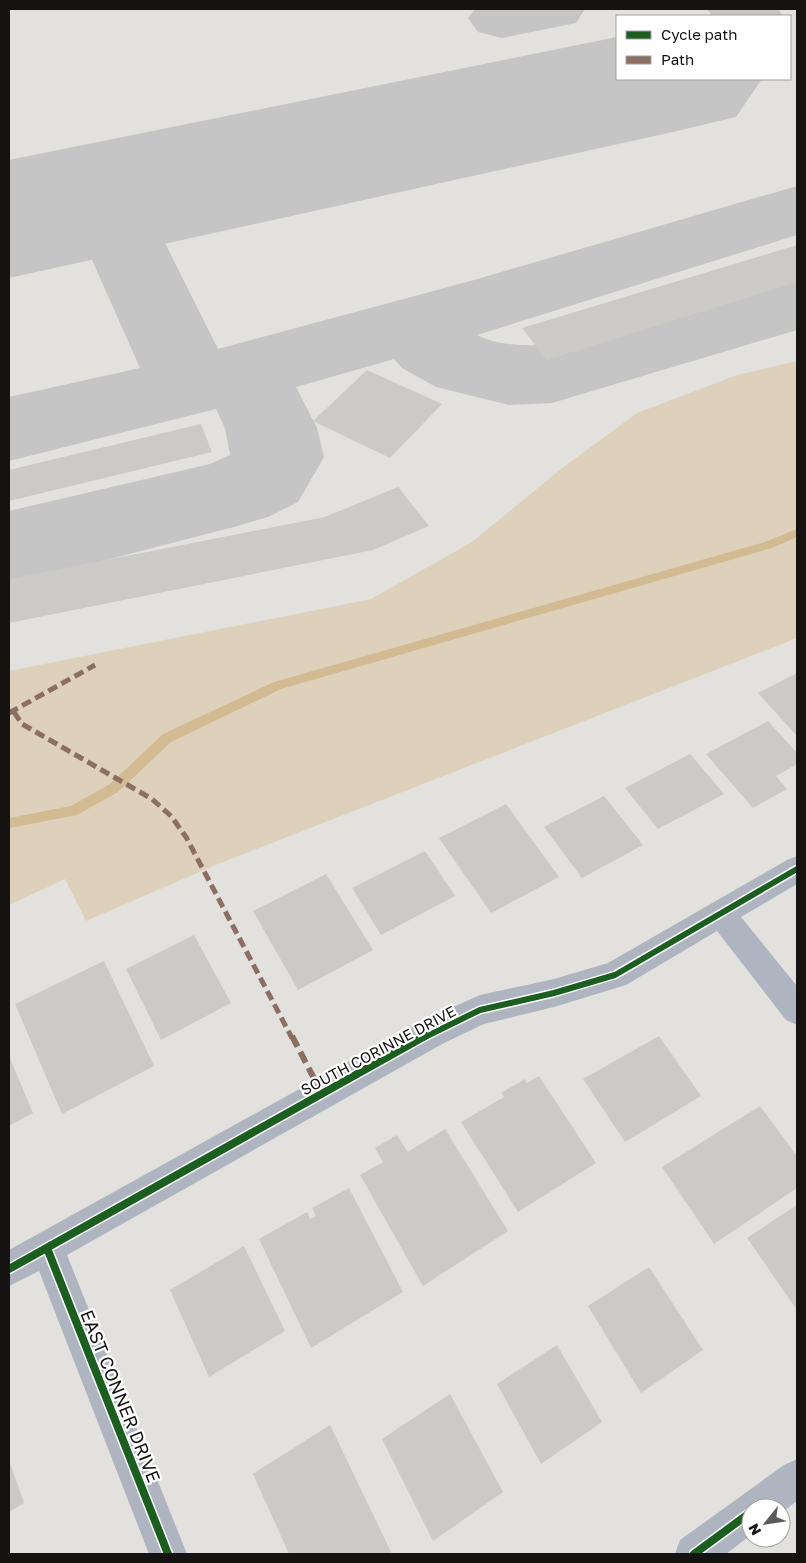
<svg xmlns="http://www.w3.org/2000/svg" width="806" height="1563" font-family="'Golos Text',sans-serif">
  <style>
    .green { fill: #ded1bc }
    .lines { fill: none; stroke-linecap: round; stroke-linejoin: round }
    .stream { fill: #d2ba92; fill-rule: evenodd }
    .taxiway { fill: #c5c5c6; fill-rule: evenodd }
    .runway { fill: #c5c5c6; fill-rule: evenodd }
    .building { fill: #cbcac7 }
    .minor { fill: #aeb4c0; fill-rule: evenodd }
    .quiet-far1 { stroke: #8d6e63; stroke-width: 5; stroke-dasharray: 10 5; stroke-linecap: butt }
    .quiet { stroke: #8d6e63; stroke-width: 6; stroke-dasharray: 12 6; stroke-linecap: butt }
    .cycleway-far1-casing { stroke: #fff; stroke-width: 9 }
    .cycleway-casing { stroke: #fff; stroke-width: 11 }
    .cycleway-far1 { stroke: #1b5e20; stroke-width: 6 }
    .cycleway { stroke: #1b5e20; stroke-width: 8 }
    .labels { text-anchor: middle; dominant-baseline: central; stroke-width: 4.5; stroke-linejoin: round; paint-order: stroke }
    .street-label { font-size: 15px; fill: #141312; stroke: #fff }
    .near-street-label { font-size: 18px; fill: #141312; stroke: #fff }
  </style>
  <rect width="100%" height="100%" fill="#e3e1de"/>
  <!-- green -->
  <polygon class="green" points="797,361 797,638 218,864 86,921 65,879 9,905 9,671 371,599 472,542 561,469 637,413 737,375"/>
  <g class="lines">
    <!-- stream -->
    <polygon class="stream" points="797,529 797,537 772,548 281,689 171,742 118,792 77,815 9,828 9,818 71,806 110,784 163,734 274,682 765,542"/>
    <!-- taxiway -->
    <g class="taxiway">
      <polygon points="475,9 585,9 576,23 502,38 478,32 468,18"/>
      <polygon points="707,9 778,9 783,16 712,16"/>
      <path d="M 104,176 L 132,182 L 143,199 L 218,349 L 474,280 L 797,186 L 797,235 L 477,335 C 501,347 524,345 551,345 L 797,275 L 797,330 L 552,403 L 509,405 L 436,387 L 402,368 L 394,359 L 296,387 L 317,428 L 324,457 L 298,502 L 268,517 L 234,527 L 9,585 L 9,511 L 210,464 L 230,455 L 225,428 L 216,409 L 9,461 L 9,397 L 140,368 L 65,199 L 76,182 Z"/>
    </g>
    <!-- runway -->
    <polygon class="runway" points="617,37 617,79 762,79 736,117 673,132 9,278 9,160"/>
  </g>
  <!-- building -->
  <g class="building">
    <polygon points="797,245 797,282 547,360 522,328"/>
    <polygon points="367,370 442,404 390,458 313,421"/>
    <polygon points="201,424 212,452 9,501 9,470"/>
    <polygon points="398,487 429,526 373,550 9,623 9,579 325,517"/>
    <polygon points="797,673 797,736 758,693"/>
    <polygon points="768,721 797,753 797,764 776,776 787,789 753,808 706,754"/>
    <polygon points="690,754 724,794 658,829 625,788"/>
    <polygon points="604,796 643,845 582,878 544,827"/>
    <polygon points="506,804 559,877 491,913 439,838"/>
    <polygon points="425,851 455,896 381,935 352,888"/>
    <polygon points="326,874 373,950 298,990 253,911"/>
    <polygon points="194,935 231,1003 161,1040 126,969"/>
    <polygon points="104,961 154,1066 62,1114 15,1004"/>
    <polygon points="659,1036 701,1096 625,1142 583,1079"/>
    <polygon points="9,1056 33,1113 9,1126"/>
    <polygon points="539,1076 596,1163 518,1212 461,1122 504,1097 501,1093 525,1079 527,1083"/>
    <polygon points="760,1106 797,1156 797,1188 714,1244 662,1167"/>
    <polygon points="445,1129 508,1231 423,1286 360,1175 383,1162 375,1148 397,1135 408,1152"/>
    <polygon points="349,1188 403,1292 311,1348 259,1239 307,1212 310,1219 316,1216 312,1208"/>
    <polygon points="797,1205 797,1310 747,1238"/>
    <polygon points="244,1246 285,1331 209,1377 170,1290"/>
    <polygon points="649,1267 703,1350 641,1393 588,1306"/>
    <polygon points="557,1345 602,1422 541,1464 497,1384"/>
    <polygon points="450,1394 503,1492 433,1541 382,1439"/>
    <polygon points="330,1425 392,1554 289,1554 253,1474"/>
    <polygon points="9,1460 24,1503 9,1512"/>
  </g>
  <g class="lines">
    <!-- minor -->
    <g class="minor">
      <polygon points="797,856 797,884 741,917 797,986 797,1025 786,1020 717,931 626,985 554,1007 484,1024 444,1043 67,1255 187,1554 149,1554 39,1271 9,1286 9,1250 422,1021 480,995 554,979 608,963 787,860"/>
      <polygon points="797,1459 797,1501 781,1513 781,1508 751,1508 751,1535 726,1554 675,1554 680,1540 784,1465"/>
    </g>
    <!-- quiet-far1 -->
    <g class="quiet-far1">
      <polyline points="14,712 22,724 152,799 171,816 186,837 292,1038"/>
      <polyline points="9,713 95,665"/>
    </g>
    <!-- quiet -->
    <polyline class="quiet" points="292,1036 322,1094"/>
    <defs>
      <polyline id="cycleway-far1" points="423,1038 480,1010 554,993 615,975 797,869"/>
      <g id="cycleway">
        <polyline points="47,1248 168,1554"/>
        <polyline points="9,1269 425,1036"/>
        <polyline points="694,1554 751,1512"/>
      </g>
    </defs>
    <!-- cycleway-far1 casing -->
    <use href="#cycleway-far1" class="cycleway-far1-casing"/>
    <!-- cycleway casing -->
    <use href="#cycleway" class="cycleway-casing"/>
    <!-- cycleway-far1 -->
    <use href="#cycleway-far1" class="cycleway-far1"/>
    <!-- cycleway -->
    <use href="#cycleway" class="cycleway"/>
  </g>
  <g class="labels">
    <!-- street labels -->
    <g class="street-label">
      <text transform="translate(378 1050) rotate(-28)">SOUTH CORINNE DRIVE</text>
    </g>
    <!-- near-street labels -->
    <g class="near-street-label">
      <text transform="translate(121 1396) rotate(68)">EAST CONNER DRIVE</text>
    </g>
  </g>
  <!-- border -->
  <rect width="806" height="1563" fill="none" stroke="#141312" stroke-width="20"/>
  <!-- legend -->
  <rect x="616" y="15" width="175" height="65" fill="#ffffff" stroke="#a1a1a0"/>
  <rect x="626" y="31" width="25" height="8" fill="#1b5e20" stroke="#a1a1a0"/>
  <text x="661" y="40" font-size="15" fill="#141312">Cycle path</text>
  <rect x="626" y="56" width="25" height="8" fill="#8d6e63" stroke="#a1a1a0"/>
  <text x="661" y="65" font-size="15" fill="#141312">Path</text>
  <!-- north arrow -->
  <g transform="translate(766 1523) rotate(240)"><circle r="24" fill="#ffffff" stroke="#a1a1a0"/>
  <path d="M0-4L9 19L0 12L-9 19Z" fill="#5c5b59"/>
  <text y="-8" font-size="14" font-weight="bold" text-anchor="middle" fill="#141312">N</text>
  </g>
</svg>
